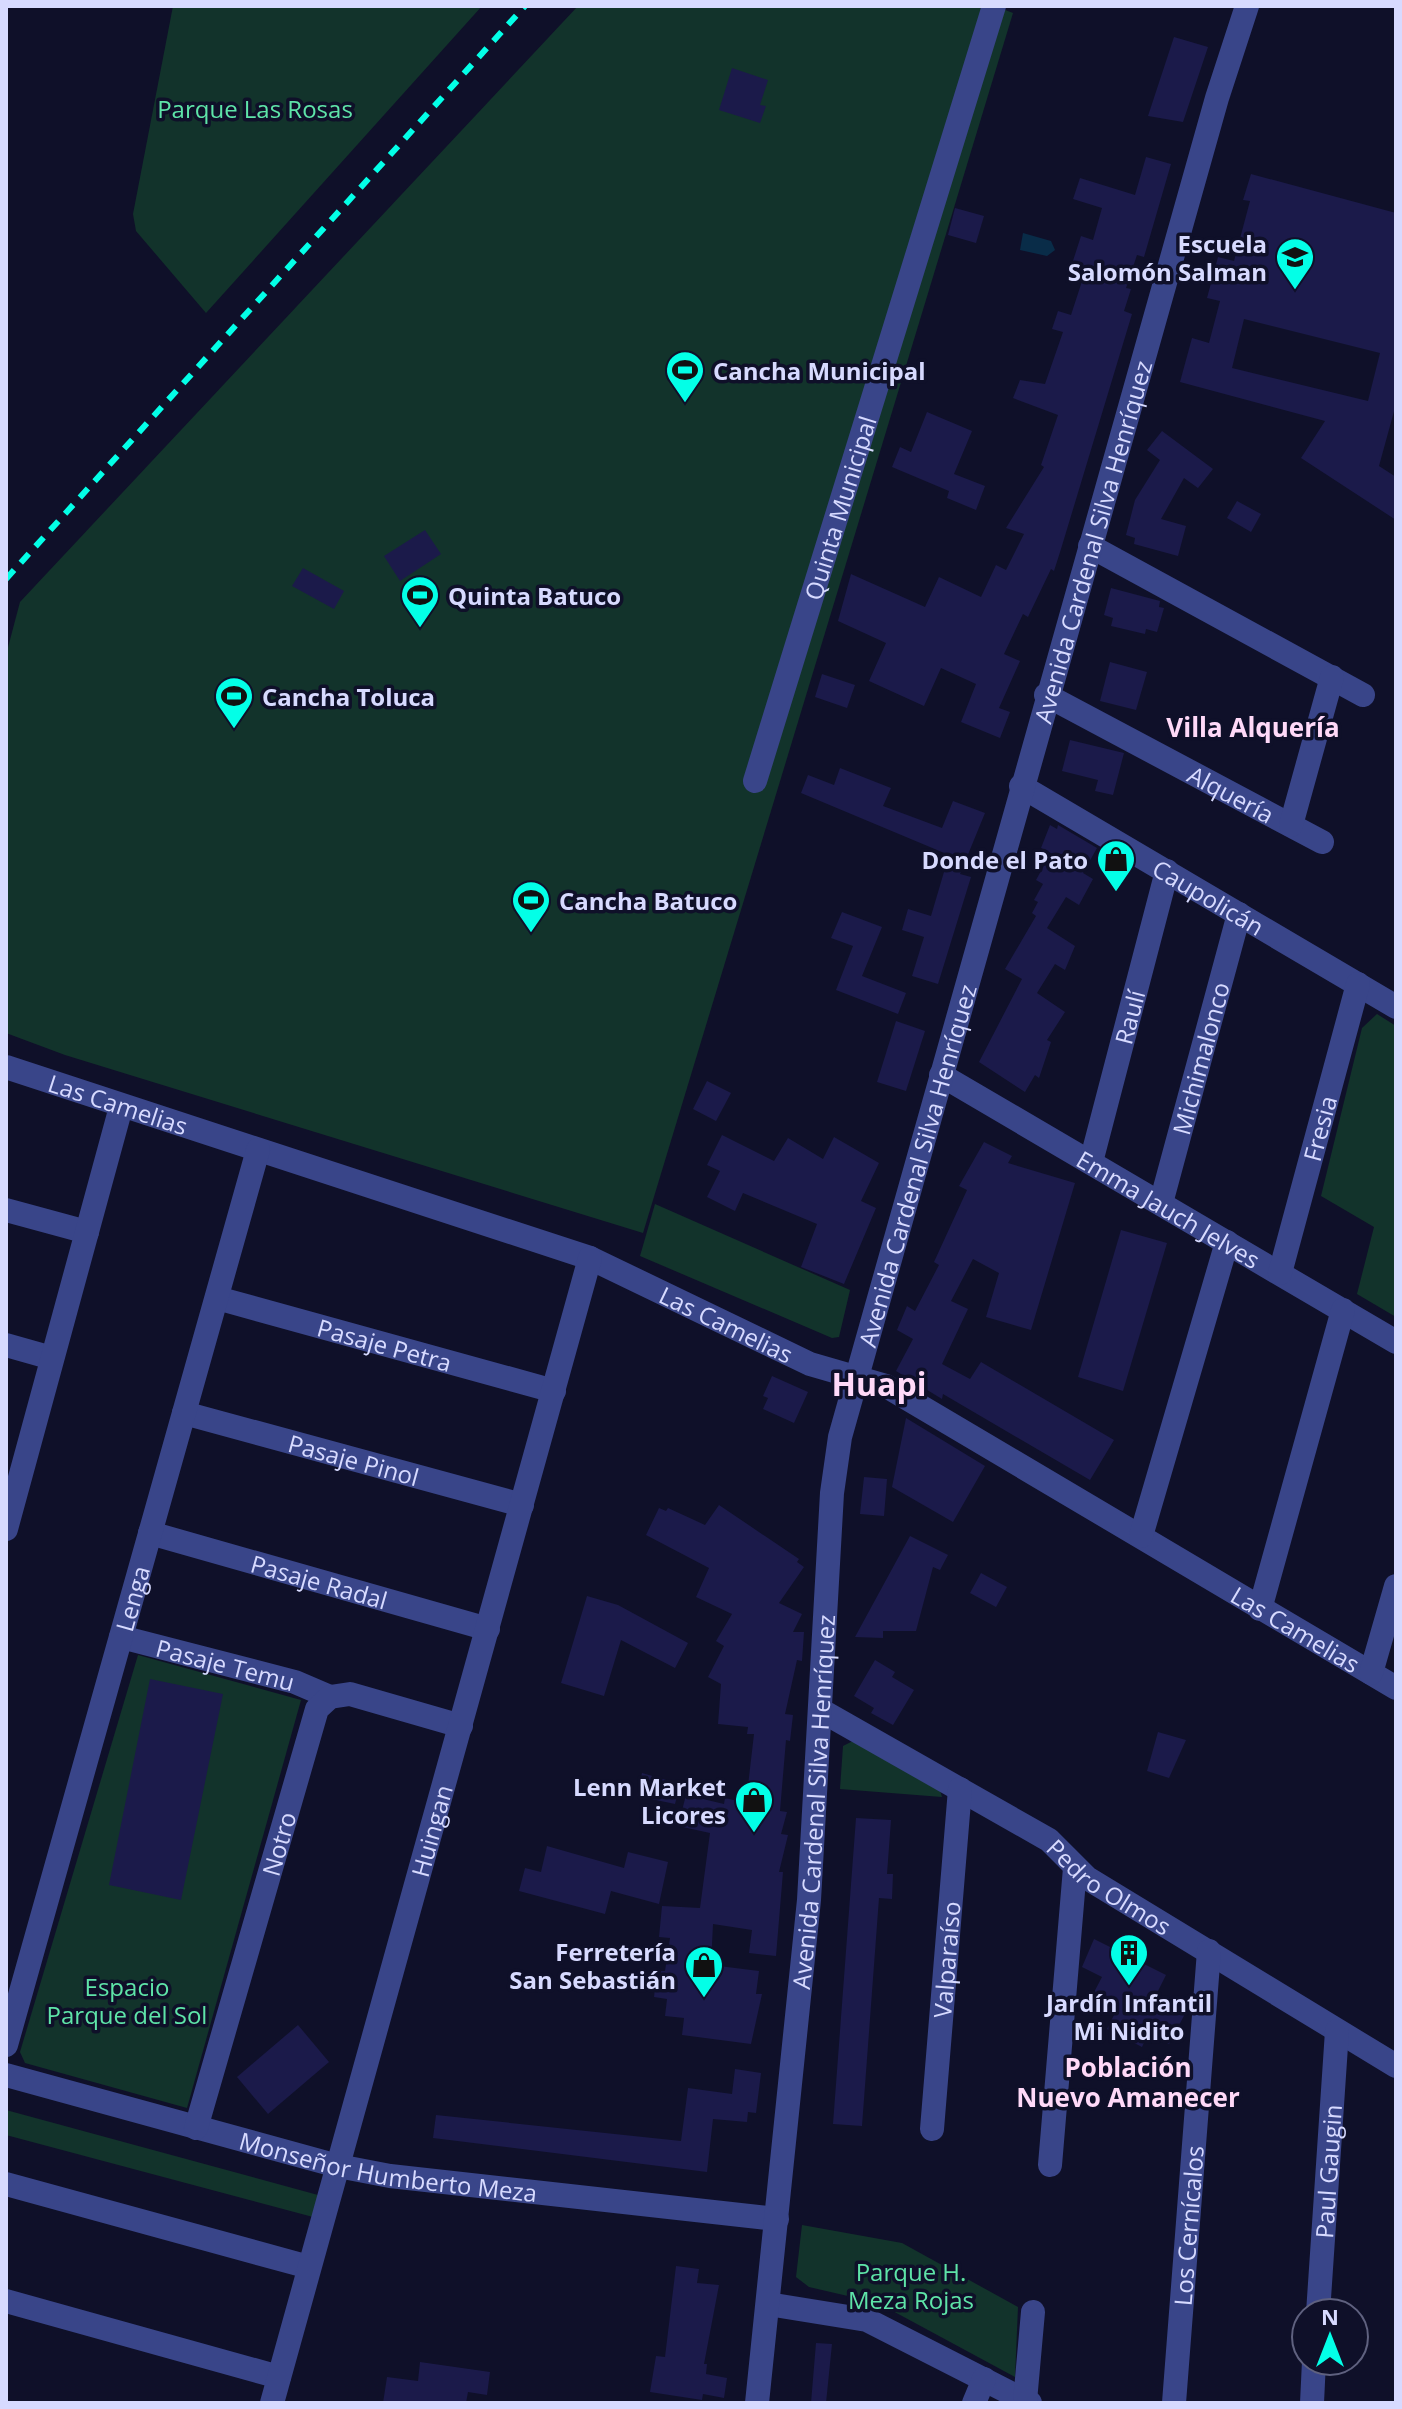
<svg xmlns="http://www.w3.org/2000/svg" width="1402" height="2409" font-family="'Open Sans',sans-serif">
  <style>
    .green { fill: #12332b }
    .water { fill: #092c48 }
    .building { fill: #1b1a4a; fill-rule: evenodd }
    .lines { fill: none; stroke-linecap: round; stroke-linejoin: round }
    .minor { stroke: #394589; stroke-width: 24 }
    .rail { stroke: #03ffe7; stroke-width: 6; stroke-dasharray: 12 10; stroke-linecap: butt }
    .labels { text-anchor: middle; dominant-baseline: central; stroke-width: 7; stroke-linejoin: round; paint-order: stroke }
    .park-label { font-size: 24px; fill: #5ee4a8; stroke: #0f1029 }
    .poi-label { font-size: 24px; font-weight: bold; fill: #d7daff; stroke: #0f1029; text-anchor: end }
    .street-label { font-size: 24px; fill: #d7daff; stroke: #0f1029 }
    .neighbourhood-label { font-size: 26px; font-weight: bold; fill: #ffd9f8; stroke: #0f1029 }
    .district-label { font-size: 32px; font-weight: bold; fill: #ffd9f8; stroke: #0f1029 }
  </style>
  <rect width="100%" height="100%" fill="#0f1029"/>
  <!-- green -->
  <g class="green">
    <polygon points="173,6 482,6 206,313 136,231 133,214"/>
    <polygon points="578,6 995,6 1013,13 643,1233 65,1055 6,1033 6,655 20,602"/>
    <polygon points="1377,1014 1396,1026 1396,1317 1357,1294 1374,1227 1321,1196 1362,1028"/>
    <polygon points="655,1204 850,1290 839,1337 832,1338 640,1256"/>
    <polygon points="138,1655 301,1700 187,2108 25,2063 20,2052"/>
    <polygon points="853,1741 940,1790 942,1797 840,1789 843,1746"/>
    <polygon points="6,2110 318,2195 313,2217 6,2135"/>
    <polygon points="802,2225 902,2243 1018,2307 1015,2377 878,2303 809,2287 796,2277"/>
  </g>
  <!-- water -->
  <polygon class="water" points="1023,233 1051,241 1055,250 1047,256 1020,250"/>
  <!-- building -->
  <g class="building">
    <polygon points="1174,37 1208,47 1183,122 1148,116"/>
    <polygon points="732,68 768,80 760,105 766,106 760,123 719,110"/>
    <polygon points="1146,157 1171,164 1144,257 1137,255 1126,288 1131,289 1124,311 1132,314 1061,549 1054,571 1051,569 1028,617 1023,614 1004,654 1020,661 999,708 1010,712 1000,738 961,722 976,684 941,668 924,706 869,681 886,643 838,621 851,574 925,607 939,577 981,597 996,565 1006,570 1024,534 1006,528 1044,467 1041,465 1058,415 1013,398 1020,380 1045,384 1063,332 1052,329 1058,311 1071,315 1085,272 1071,267 1081,236 1093,240 1102,208 1073,199 1080,178 1135,195"/>
    <path d="M 1251,174 L 1396,213 L 1396,404 L 1379,466 L 1396,477 L 1396,520 L 1301,458 L 1325,421 L 1180,382 L 1192,338 L 1209,343 L 1220,301 L 1207,298 L 1218,257 L 1234,261 L 1250,201 L 1243,200 ZM 1244,319 L 1380,353 L 1368,401 L 1232,368 Z"/>
    <polygon points="955,208 984,216 976,243 948,235"/>
    <polygon points="927,412 972,431 954,474 985,486 976,510 947,498 949,491 892,467 900,447 911,452"/>
    <polygon points="1162,431 1213,469 1198,488 1184,478 1161,519 1186,526 1178,556 1134,544 1135,538 1126,535 1135,500 1160,460 1147,450"/>
    <polygon points="1237,501 1261,514 1251,532 1227,518"/>
    <polygon points="425,530 441,554 400,581 384,556"/>
    <polygon points="303,568 344,591 334,609 292,586"/>
    <polygon points="1111,588 1160,601 1159,607 1164,608 1157,632 1146,629 1145,634 1111,626 1113,618 1104,615"/>
    <polygon points="1110,662 1147,672 1136,710 1100,701"/>
    <polygon points="822,674 855,685 847,708 815,697"/>
    <polygon points="1070,740 1124,753 1113,795 1095,791 1098,780 1062,771"/>
    <polygon points="840,768 891,788 883,806 942,828 953,801 985,813 960,874 971,877 938,984 912,976 924,937 902,930 908,909 931,916 949,855 801,793 808,775 834,785"/>
    <polygon points="1050,825 1057,829 1058,825 1097,848 1083,873 1093,879 1079,905 1066,897 1047,928 1075,946 1065,970 1055,964 1037,993 1065,1012 1047,1040 1051,1042 1039,1078 1035,1075 1025,1092 979,1062 1022,979 1005,969 1036,916 1032,913 1038,902 1034,900 1043,884 1036,880 1051,853 1041,848"/>
    <polygon points="842,912 882,927 862,976 906,993 898,1014 836,990 853,946 831,938"/>
    <polygon points="896,1021 925,1031 906,1091 877,1082"/>
    <polygon points="707,1081 731,1093 716,1121 693,1109"/>
    <polygon points="722,1135 774,1161 788,1138 823,1159 834,1137 879,1163 861,1201 876,1208 844,1284 801,1267 817,1224 743,1193 735,1211 707,1197 720,1171 707,1165"/>
    <polygon points="984,1142 1012,1156 1008,1163 1075,1183 1031,1330 986,1317 999,1273 973,1259 951,1301 968,1309 942,1364 970,1379 981,1362 1114,1440 1090,1480 943,1394 942,1399 896,1371 913,1339 897,1330 907,1306 915,1311 939,1265 934,1262 967,1190 959,1186"/>
    <polygon points="1121,1230 1167,1243 1123,1391 1078,1377"/>
    <polygon points="772,1376 808,1392 794,1423 763,1409 768,1398 763,1396"/>
    <polygon points="906,1418 985,1466 953,1522 892,1487"/>
    <polygon points="864,1477 887,1479 884,1516 860,1514"/>
    <polygon points="719,1505 799,1559 797,1562 804,1567 779,1603 802,1614 793,1632 804,1632 802,1661 797,1660 785,1714 793,1715 790,1741 786,1740 780,1811 787,1812 781,1834 788,1835 779,1872 783,1872 776,1956 749,1953 752,1930 713,1924 711,1965 759,1971 756,1994 762,1994 751,2044 682,2035 684,2018 665,2016 667,1999 654,1997 657,1971 665,1971 670,1938 659,1937 662,1906 700,1908 710,1833 678,1826 686,1795 724,1804 725,1798 746,1803 754,1734 747,1734 748,1727 718,1724 721,1684 708,1677 724,1646 716,1641 732,1614 696,1597 709,1568 646,1535 659,1508 666,1511 668,1508 705,1525"/>
    <polygon points="910,1536 948,1555 940,1570 933,1567 916,1631 883,1631 883,1638 855,1637"/>
    <polygon points="981,1573 1007,1587 996,1607 970,1593"/>
    <polygon points="587,1596 618,1605 688,1643 675,1668 621,1640 604,1696 561,1683"/>
    <polygon points="875,1660 895,1672 892,1677 914,1690 893,1725 871,1713 874,1708 854,1696"/>
    <polygon points="150,1679 223,1694 181,1900 109,1885"/>
    <polygon points="1158,1732 1186,1740 1169,1778 1147,1771"/>
    <polygon points="642,1773 680,1784 675,1804 637,1796"/>
    <polygon points="856,1818 891,1820 887,1874 893,1874 892,1899 879,1898 862,2126 833,2124"/>
    <polygon points="547,1846 624,1868 628,1852 668,1862 659,1904 611,1891 605,1914 519,1891 525,1868 541,1872"/>
    <polygon points="1094,1939 1166,1975 1155,1997 1186,2012 1169,2044 1148,2034 1142,2047 1107,2029 1116,2011 1091,1998 1102,1977 1082,1967"/>
    <polygon points="298,2025 329,2062 268,2114 237,2077"/>
    <polygon points="735,2069 761,2073 756,2113 748,2112 747,2122 713,2119 707,2172 433,2138 436,2115 681,2141 688,2088 732,2094"/>
    <polygon points="676,2266 699,2269 697,2283 719,2285 704,2364 707,2364 706,2374 727,2378 724,2398 703,2394 702,2400 650,2392 656,2356 665,2357"/>
    <polygon points="816,2343 832,2344 826,2403 811,2403"/>
    <polygon points="420,2362 490,2372 487,2395 468,2392 466,2403 383,2403 387,2377 418,2381"/>
  </g>
  <g class="lines">
    <!-- minor -->
    <g class="minor">
      <polyline points="1090,546 1363,695"/>
      <path id="s1" d="M 1046,695 L 1322,842"/>
      <path id="s2" d="M 755,781 L 994,6"/>
      <path id="s3" d="M 1021,786 L 1396,1007"/>
      <polyline points="1291,825 1332,677"/>
      <path id="s4" d="M 6,1067 L 590,1258 L 810,1364 L 886,1386 L 1396,1688"/>
      <path id="s5" d="M 941,1075 L 1396,1342"/>
      <path id="s6" d="M 1091,1162 L 1167,871"/>
      <path id="s7" d="M 1161,1203 L 1239,914"/>
      <polyline points="6,1210 87,1232"/>
      <path id="s8" d="M 1280,1273 L 1358,984"/>
      <path id="s9" d="M 217,1298 L 554,1391"/>
      <polyline points="6,1345 52,1358"/>
      <path id="s10" d="M 184,1413 L 522,1505"/>
      <polyline points="6,1529 121,1107"/>
      <path id="s11" d="M 150,1533 L 488,1629"/>
      <polyline points="1141,1536 1227,1242"/>
      <polyline points="1260,1609 1343,1310"/>
      <path id="s12" d="M 121,1637 L 295,1682 L 330,1697"/>
      <polyline points="1371,1673 1396,1586"/>
      <path id="s13" d="M 822,1711 L 1049,1840 L 1087,1878 L 1396,2066"/>
      <path id="s14" d="M 6,2045 L 258,1150"/>
      <path id="s15" d="M 6,2075 L 338,2166 L 390,2176 L 777,2219"/>
      <path id="s16" d="M 196,2128 L 317,1709 L 330,1697 L 350,1694 L 461,1726"/>
      <path id="s17" d="M 932,2129 L 960,1789"/>
      <polyline points="1050,2165 1075,1868"/>
      <polyline points="6,2184 309,2267"/>
      <polyline points="6,2301 279,2377"/>
      <polyline points="768,2304 867,2320 1030,2403"/>
      <path id="s18" d="M 1318,2313 L 1337,2031"/>
      <polyline points="1025,2401 1033,2312"/>
      <path id="s19" d="M 272,2403 L 590,1258"/>
      <path id="s20" d="M 757,2403 L 809,1900 L 832,1493 L 840,1437 L 1217,98 L 1247,6"/>
      <polyline points="974,2403 984,2379"/>
      <path id="s21" d="M 1174,2403 L 1209,1951"/>
      <polyline points="1312,2403 1314,2361"/>
    </g>
    <!-- rail -->
    <polyline class="rail" points="6,579 525,6"/>
  </g>
  <!-- icons -->
  <defs>
    <symbol id="school-pin" viewBox="-11 -11 22 30"><path d="M0 17L-7.5 6A9.5 9.5 0 1 1 7.5 6Z" fill="#03ffe7" stroke="#0f1029"/><path d="M0-5L7-2L0 1L-7-2ZM-4 1L0 2.5L4 1V4Q0 6-4 4Z" fill="#111"/></symbol>
    <symbol id="stadium-pin" viewBox="-11 -11 22 30"><path d="M0 17L-7.5 6A9.5 9.5 0 1 1 7.5 6Z" fill="#03ffe7" stroke="#0f1029"/><path d="M0-5a6.5 5 0 1 0 0 10a6.5 5 0 1 0 0-10ZM-3.5-1.8h7v3.6h-7Z" fill="#111"/></symbol>
    <symbol id="shop-pin" viewBox="-11 -11 22 30"><path d="M0 17L-7.5 6A9.5 9.5 0 1 1 7.5 6Z" fill="#03ffe7" stroke="#0f1029"/><path d="M-5-2.5h2.3a2.7 3.5 0 0 1 5.4 0H5L5.5 6h-11ZM-1.5-2.5h3a1.5 2.3 0 0 0-3 0Z" fill="#111"/></symbol>
    <symbol id="building-pin" viewBox="-11 -11 22 30"><path d="M0 17L-7.5 6A9.5 9.5 0 1 1 7.5 6Z" fill="#03ffe7" stroke="#0f1029"/><path d="M-4-6H4V6H1V3H-1V6H-4ZM-2.5-4.3h1.7v1.8h-1.7ZM.8-4.3h1.7v1.8H.8ZM-2.5-1h1.7V.8h-1.7ZM.8-1h1.7V.8H.8Z" fill="#111"/></symbol>
  </defs>
  <g fill-rule="evenodd">
    <use href="#school-pin" x="1273" y="235" width="44" height="60"/>
    <use href="#stadium-pin" x="663" y="348" width="44" height="60"/>
    <use href="#stadium-pin" x="398" y="573" width="44" height="60"/>
    <use href="#stadium-pin" x="212" y="674" width="44" height="60"/>
    <use href="#shop-pin" x="1094" y="837" width="44" height="60"/>
    <use href="#stadium-pin" x="509" y="878" width="44" height="60"/>
    <use href="#shop-pin" x="732" y="1778" width="44" height="60"/>
    <use href="#building-pin" x="1107" y="1931" width="44" height="60"/>
    <use href="#shop-pin" x="682" y="1943" width="44" height="60"/>
  </g>
  <g class="labels">
    <!-- park labels -->
    <g class="park-label">
      <text x="255" y="108">Parque Las Rosas</text>
      <text x="127" y="1986">Espacio<tspan x="127" dy="28">Parque del Sol</tspan></text>
      <text x="911" y="2271">Parque H.<tspan x="911" dy="28">Meza Rojas</tspan></text>
    </g>
    <!-- poi labels -->
    <g class="poi-label">
      <text x="1267" y="243">Escuela<tspan x="1267" dy="28">Salomón Salman</tspan></text>
      <text x="713" y="370" text-anchor="start">Cancha Municipal</text>
      <text x="448" y="595" text-anchor="start">Quinta Batuco</text>
      <text x="262" y="696" text-anchor="start">Cancha Toluca</text>
      <text x="1088" y="859">Donde el Pato</text>
      <text x="559" y="900" text-anchor="start">Cancha Batuco</text>
      <text x="726" y="1786">Lenn Market<tspan x="726" dy="28">Licores</tspan></text>
      <text x="676" y="1951">Ferretería<tspan x="676" dy="28">San Sebastián</tspan></text>
      <text x="1129" y="2002" text-anchor="middle">Jardín Infantil<tspan x="1129" dy="28">Mi Nidito</tspan></text>
    </g>
    <!-- street labels -->
    <g class="street-label">
      <text stroke="none"><textPath href="#s2" startOffset="286">Quinta Municipal</textPath></text>
      <text stroke="none"><textPath href="#s20" startOffset="1900">Avenida Cardenal Silva Henríquez</textPath></text>
      <text stroke="none"><textPath href="#s1" startOffset="210">Alquería</textPath></text>
      <text stroke="none"><textPath href="#s3" startOffset="218">Caupolicán</textPath></text>
      <text stroke="none"><textPath href="#s6" startOffset="150">Raulí</textPath></text>
      <text stroke="none"><textPath href="#s7" startOffset="150">Michimalonco</textPath></text>
      <text stroke="none"><textPath href="#s4" startOffset="118">Las Camelias</textPath></text>
      <text stroke="none"><textPath href="#s8" startOffset="150">Fresia</textPath></text>
      <text stroke="none"><textPath href="#s20" startOffset="1252">Avenida Cardenal Silva Henríquez</textPath></text>
      <text stroke="none"><textPath href="#s5" startOffset="264">Emma Jauch Jelves</textPath></text>
      <text stroke="none"><textPath href="#s4" startOffset="766">Las Camelias</textPath></text>
      <text stroke="none"><textPath href="#s9" startOffset="174">Pasaje Petra</textPath></text>
      <text stroke="none"><textPath href="#s10" startOffset="176">Pasaje Pinol</textPath></text>
      <text stroke="none"><textPath href="#s11" startOffset="176">Pasaje Radal</textPath></text>
      <text stroke="none"><textPath href="#s14" startOffset="464">Lenga</textPath></text>
      <text stroke="none"><textPath href="#s4" startOffset="1414">Las Camelias</textPath></text>
      <text stroke="none"><textPath href="#s12" startOffset="108">Pasaje Temu</textPath></text>
      <text stroke="none"><textPath href="#s20" startOffset="604">Avenida Cardenal Silva Henríquez</textPath></text>
      <text stroke="none"><textPath href="#s19" startOffset="594">Huingan</textPath></text>
      <text stroke="none"><textPath href="#s16" startOffset="296">Notro</textPath></text>
      <text stroke="none"><textPath href="#s13" startOffset="338">Pedro Olmos</textPath></text>
      <text stroke="none"><textPath href="#s17" startOffset="170">Valparaíso</textPath></text>
      <text stroke="none"><textPath href="#s15" startOffset="394">Monseñor Humberto Meza</textPath></text>
      <text stroke="none"><textPath href="#s18" startOffset="142">Paul Gaugin</textPath></text>
      <text stroke="none"><textPath href="#s21" startOffset="178">Los Cernícalos</textPath></text>
    </g>
    <!-- neighbourhood labels -->
    <g class="neighbourhood-label">
      <text x="1253" y="727">Villa Alquería</text>
      <text x="1128" y="2067">Población<tspan x="1128" dy="30">Nuevo Amanecer</tspan></text>
    </g>
    <!-- district labels -->
    <g class="district-label">
      <text x="879" y="1383">Huapi</text>
    </g>
  </g>
  <!-- border -->
  <rect width="1402" height="2409" fill="none" stroke="#d7daff" stroke-width="16"/>
  <!-- north arrow -->
  <g transform="translate(1330 2337)"><circle r="38" fill="#0f1029" stroke="#5f617f" stroke-width="2"/>
  <path d="M0-6L14 30L0 20L-14 30Z" fill="#03ffe7"/>
  <text y="-12" font-size="22" font-weight="bold" text-anchor="middle" fill="#d7daff">N</text>
  </g>
</svg>
